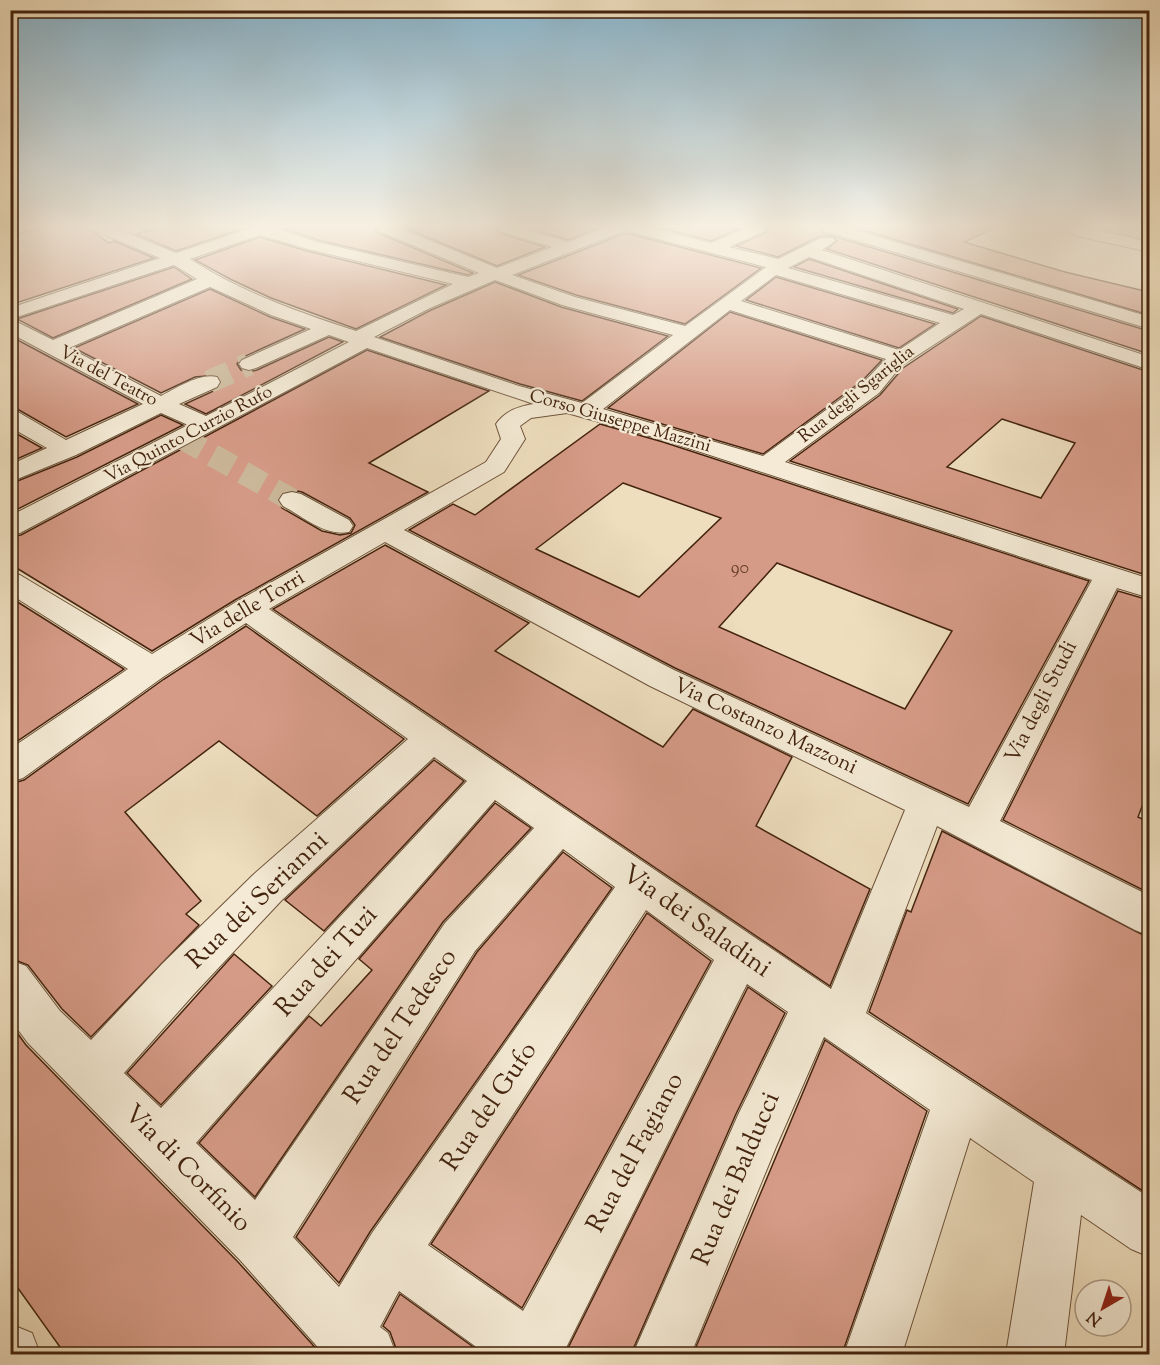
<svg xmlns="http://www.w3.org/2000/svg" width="1160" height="1365" font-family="'Sorts Mill Goudy',serif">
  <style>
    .green { fill: #bfc08d; stroke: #81724e; stroke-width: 1.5 }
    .building { fill: #d69b87; stroke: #43230e; stroke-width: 1.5; fill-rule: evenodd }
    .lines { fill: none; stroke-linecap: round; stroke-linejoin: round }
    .minor-tunnel { stroke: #ccb99b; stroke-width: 23; stroke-dasharray: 23 12; stroke-linecap: butt }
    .minor-casing { stroke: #6e523a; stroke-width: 2 }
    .minor { fill: #f4ead5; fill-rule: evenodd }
    .labels { text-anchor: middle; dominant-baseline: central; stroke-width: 4.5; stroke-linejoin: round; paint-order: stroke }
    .far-street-label { font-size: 18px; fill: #43230e; stroke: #f4ead5 }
    .number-label { font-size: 18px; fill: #68412c }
    .street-label { font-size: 21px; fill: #43230e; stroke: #f4ead5 }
    .near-street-label { font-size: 26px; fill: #43230e; stroke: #f4ead5 }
  </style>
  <rect width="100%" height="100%" fill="#eedebe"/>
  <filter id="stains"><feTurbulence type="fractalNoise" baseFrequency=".00333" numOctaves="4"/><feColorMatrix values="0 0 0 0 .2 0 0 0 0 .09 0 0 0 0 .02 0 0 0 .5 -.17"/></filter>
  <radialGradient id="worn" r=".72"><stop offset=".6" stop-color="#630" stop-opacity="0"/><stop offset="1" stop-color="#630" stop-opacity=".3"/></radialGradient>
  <!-- green -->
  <polygon class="green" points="1080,228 1149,228 1149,241 1108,231"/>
  <!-- building -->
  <g class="building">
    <polygon points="37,228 87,228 109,243 114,241 154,258 10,305 10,237"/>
    <polygon points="157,228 242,228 242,229 176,251 136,234"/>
    <polygon points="282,228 375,228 378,233 473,273 468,275 318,240"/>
    <polygon points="405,228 496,228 499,233 545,247 497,266"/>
    <polygon points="530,228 598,228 568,240"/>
    <polygon points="661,228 740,228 711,241"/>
    <polygon points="768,228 821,228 824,233 833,236 820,236 778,257 736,246 765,233"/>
    <polygon points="856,228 995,228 964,242 1065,272 1149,292 1149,315"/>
    <polygon points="626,233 761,268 685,324 576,295 518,275"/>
    <polygon points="833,236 1149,331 1149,354 827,249 837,241"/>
    <polygon points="260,237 307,251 446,285 356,329 271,298 230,279 195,260"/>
    <polygon points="809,259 958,309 953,313 794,267"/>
    <polygon points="174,267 192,279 53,338 17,319"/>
    <polygon points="776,277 935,324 899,348 746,300"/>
    <polygon points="495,282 561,307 668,336 582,401 520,384 380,337 429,311"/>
    <polygon points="210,289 270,317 305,329 241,358 237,364 241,370 248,372 257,370 329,337 343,342 206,414 185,404 218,389 222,381 217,375 195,377 161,393 74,348"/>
    <polygon points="730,312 882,360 862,381 763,454 608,408"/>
    <path d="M 981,316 L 1149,372 L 1149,576 L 790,461 L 880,395 L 903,368 ZM 1002,419 L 1075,443 L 1041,498 L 947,467 Z"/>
    <polygon points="10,336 138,404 66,437 19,410 10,408"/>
    <path d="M 367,350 L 489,391 L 369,463 L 428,492 L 235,600 L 152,651 L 10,564 L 10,537 L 21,535 ZM 292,490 L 302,492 L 350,518 L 355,525 L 351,533 L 340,535 L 322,531 L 282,508 L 277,499 L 283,492 Z"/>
    <polygon points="161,415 183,425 10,513 10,484 77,457"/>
    <path d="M 600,424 L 663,442 L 1089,581 L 968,804 L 675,668 L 409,530 L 453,504 L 475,515 ZM 623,483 L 721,518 L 639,597 L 536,549 ZM 777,563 L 952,631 L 905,709 L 719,627 Z"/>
    <polygon points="10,430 42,448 10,462"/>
    <polygon points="385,545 529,623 495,651 663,747 693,709 792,757 756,826 870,889 830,986 273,609"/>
    <polygon points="1118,591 1149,600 1149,788 1138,817 1149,822 1149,893 1003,820"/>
    <polygon points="16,601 124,669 10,746 10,604"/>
    <polygon points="246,626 404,739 317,816 219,741 125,812 201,901 186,914 199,925 91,1037 62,1009 28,965 10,958 10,784 24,780 164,679"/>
    <polygon points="434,760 464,781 324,931 285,900"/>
    <polygon points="495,803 531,828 443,922 255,1197 199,1143 309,1016 321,1026 372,970 359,959"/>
    <polygon points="942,831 1149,938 1149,1195 869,1012 907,910 911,912"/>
    <polygon points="563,852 612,888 370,1232 339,1283 296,1237 477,952"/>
    <polygon points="647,913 711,961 522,1308 431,1244"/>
    <polygon points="234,954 272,986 161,1105 127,1073"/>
    <polygon points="748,987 785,1013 736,1114 631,1354 565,1354"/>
    <polygon points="10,1023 26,1045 238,1262 321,1354 65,1354 10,1277"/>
    <polygon points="825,1040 927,1111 842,1354 693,1354"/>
    <polygon points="400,1294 483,1354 398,1354 390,1332 383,1326"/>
  </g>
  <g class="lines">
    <!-- minor-tunnel -->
    <g class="minor-tunnel">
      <polyline points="209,382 249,364"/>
      <polyline points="182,438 292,500"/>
    </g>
    <defs>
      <g id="minor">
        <polygon points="10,228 26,228 24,231 10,235"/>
        <path d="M 93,228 L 115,228 L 176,253 L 245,230 L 244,228 L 275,228 L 317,242 L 468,277 L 479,273 L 379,231 L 377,228 L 399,228 L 497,268 L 552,247 L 500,231 L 498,228 L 522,228 L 568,242 L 604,228 L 652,228 L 711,243 L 745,228 L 766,228 L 764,231 L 729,247 L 778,259 L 821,238 L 833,238 L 835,241 L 822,250 L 1150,357 L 1150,370 L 981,314 L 901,366 L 879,393 L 785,462 L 1150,579 L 1150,598 L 1117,588 L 1000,821 L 1150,896 L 1150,936 L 1135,930 L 937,826 L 866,1013 L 1150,1198 L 1150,1257 L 1131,1249 L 1081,1215 L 1064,1354 L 1006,1354 L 1034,1182 L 970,1138 L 902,1354 L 844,1354 L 930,1110 L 824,1037 L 776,1147 L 691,1354 L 633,1354 L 738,1115 L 788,1012 L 747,984 L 563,1354 L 486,1354 L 399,1291 L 380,1327 L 388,1333 L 396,1354 L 324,1354 L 240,1260 L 28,1043 L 10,1019 L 10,960 L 26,966 L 60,1011 L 91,1040 L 162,964 L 253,875 L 408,739 L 246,623 L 163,677 L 23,778 L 10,782 L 10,749 L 128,669 L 10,594 L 10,572 L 20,575 L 152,654 L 236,602 L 486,462 L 501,439 L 496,424 C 505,411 519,406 534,404 L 367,348 L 20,533 L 10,535 L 10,516 L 188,425 L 161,413 L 76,455 L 10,482 L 10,465 L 47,448 L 10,427 L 10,410 L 18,412 L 66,440 L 143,404 L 10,333 L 10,308 L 160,258 L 95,231 ZM 626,229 L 627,231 L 766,267 L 685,326 L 575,297 L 512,275 L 624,231 ZM 260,235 L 308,249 L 453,284 L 356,331 C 298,312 241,292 190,259 ZM 809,257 L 964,309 L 953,315 L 788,268 ZM 174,265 L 197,279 L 53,340 L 11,319 ZM 776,275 L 940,323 L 899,350 L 741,301 ZM 495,280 L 562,305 L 673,335 L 582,403 L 519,386 L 374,337 L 428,309 ZM 210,287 L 271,315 L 311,329 L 242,360 L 239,364 L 242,368 L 249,370 L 256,368 L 329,335 L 349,342 L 206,416 L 179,404 L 217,387 L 220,382 L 217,377 C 199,373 177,388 161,396 L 69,348 ZM 730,310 L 886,359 L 863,383 L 763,456 L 603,409 ZM 567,413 L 664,440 L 1092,580 L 969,807 L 674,670 L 404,530 L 504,472 L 525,439 L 520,426 L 531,418 ZM 385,542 L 650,686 L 905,810 L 831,989 L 269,609 ZM 434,757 L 467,781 L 161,1108 L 124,1073 L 194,994 L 281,901 ZM 495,800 L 534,828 L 445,923 L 255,1200 L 196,1143 ZM 563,849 L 615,887 L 372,1233 L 339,1287 L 293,1237 L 475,951 ZM 646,910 L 714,960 L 523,1311 L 428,1245 Z"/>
        <polygon points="823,228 848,228 1150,317 1150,329 825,231"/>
        <polygon points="1063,228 1085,228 1150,242 1150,252 1077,236"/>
        <path d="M 292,492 L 301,494 L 349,520 L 353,526 L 349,532 C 326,537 302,516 283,506 L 279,500 L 283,494 Z"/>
        <polygon points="10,1324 32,1333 40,1354 10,1354"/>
      </g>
    </defs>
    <!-- minor casing -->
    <use href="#minor" class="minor-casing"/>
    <!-- minor -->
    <use href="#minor" class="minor"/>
  </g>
  <!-- sky -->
  <linearGradient id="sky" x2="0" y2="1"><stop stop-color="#89b7d0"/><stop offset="0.54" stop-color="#f7f0e2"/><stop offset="1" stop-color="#f7f0e2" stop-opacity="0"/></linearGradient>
  <rect width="1160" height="419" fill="url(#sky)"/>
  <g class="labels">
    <!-- far-street labels -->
    <g class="far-street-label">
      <text transform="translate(108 377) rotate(28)">Via del Teatro</text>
      <text transform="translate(857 395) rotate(-39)">Rua degli Sgariglia</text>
      <text transform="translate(620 422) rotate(16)">Corso Giuseppe Mazzini</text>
      <text transform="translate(189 435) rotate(-28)">Via Quinto Curzio Rufo</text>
    </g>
    <!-- number labels -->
    <g class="number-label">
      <text x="740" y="569">90</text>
    </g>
    <!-- street labels -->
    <g class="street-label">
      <text transform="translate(248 610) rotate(-31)">Via delle Torri</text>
      <text transform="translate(1042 702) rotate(-63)">Via degli Studi</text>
      <text transform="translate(765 727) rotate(25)">Via Costanzo Mazzoni</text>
    </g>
    <!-- near-street labels -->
    <g class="near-street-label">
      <text transform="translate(258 901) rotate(-44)">Rua dei Serianni</text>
      <text transform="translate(696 922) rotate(35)">Via dei Saladini</text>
      <text transform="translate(327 962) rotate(-48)">Rua dei Tuzi</text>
      <text transform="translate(401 1027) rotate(-56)">Rua del Tedesco</text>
      <text transform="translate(490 1107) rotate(-56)">Rua del Gufo</text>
      <text transform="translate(636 1153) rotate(-62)">Rua del Fagiano</text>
      <text transform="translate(187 1169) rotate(45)">Via di Corfinio</text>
      <text transform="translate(737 1179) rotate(-67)">Rua dei Balducci</text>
    </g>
  </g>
  <!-- margin -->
  <rect width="1160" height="1365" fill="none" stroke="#eedebe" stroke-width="36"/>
  <rect x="12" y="12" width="1136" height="1341" fill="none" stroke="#43230e" stroke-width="3"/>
  <rect x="18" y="18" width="1124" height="1329" fill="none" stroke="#43230e" stroke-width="1.5"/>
  <!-- north arrow -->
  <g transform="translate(1103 1308) rotate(219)"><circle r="28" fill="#f4ead5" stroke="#ad9a85" stroke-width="1.5"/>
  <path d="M0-4.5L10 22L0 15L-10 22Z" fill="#8f2418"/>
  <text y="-9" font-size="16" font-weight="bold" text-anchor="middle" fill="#43230e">N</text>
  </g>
  <rect width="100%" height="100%" filter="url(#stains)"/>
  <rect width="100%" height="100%" fill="url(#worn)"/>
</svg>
